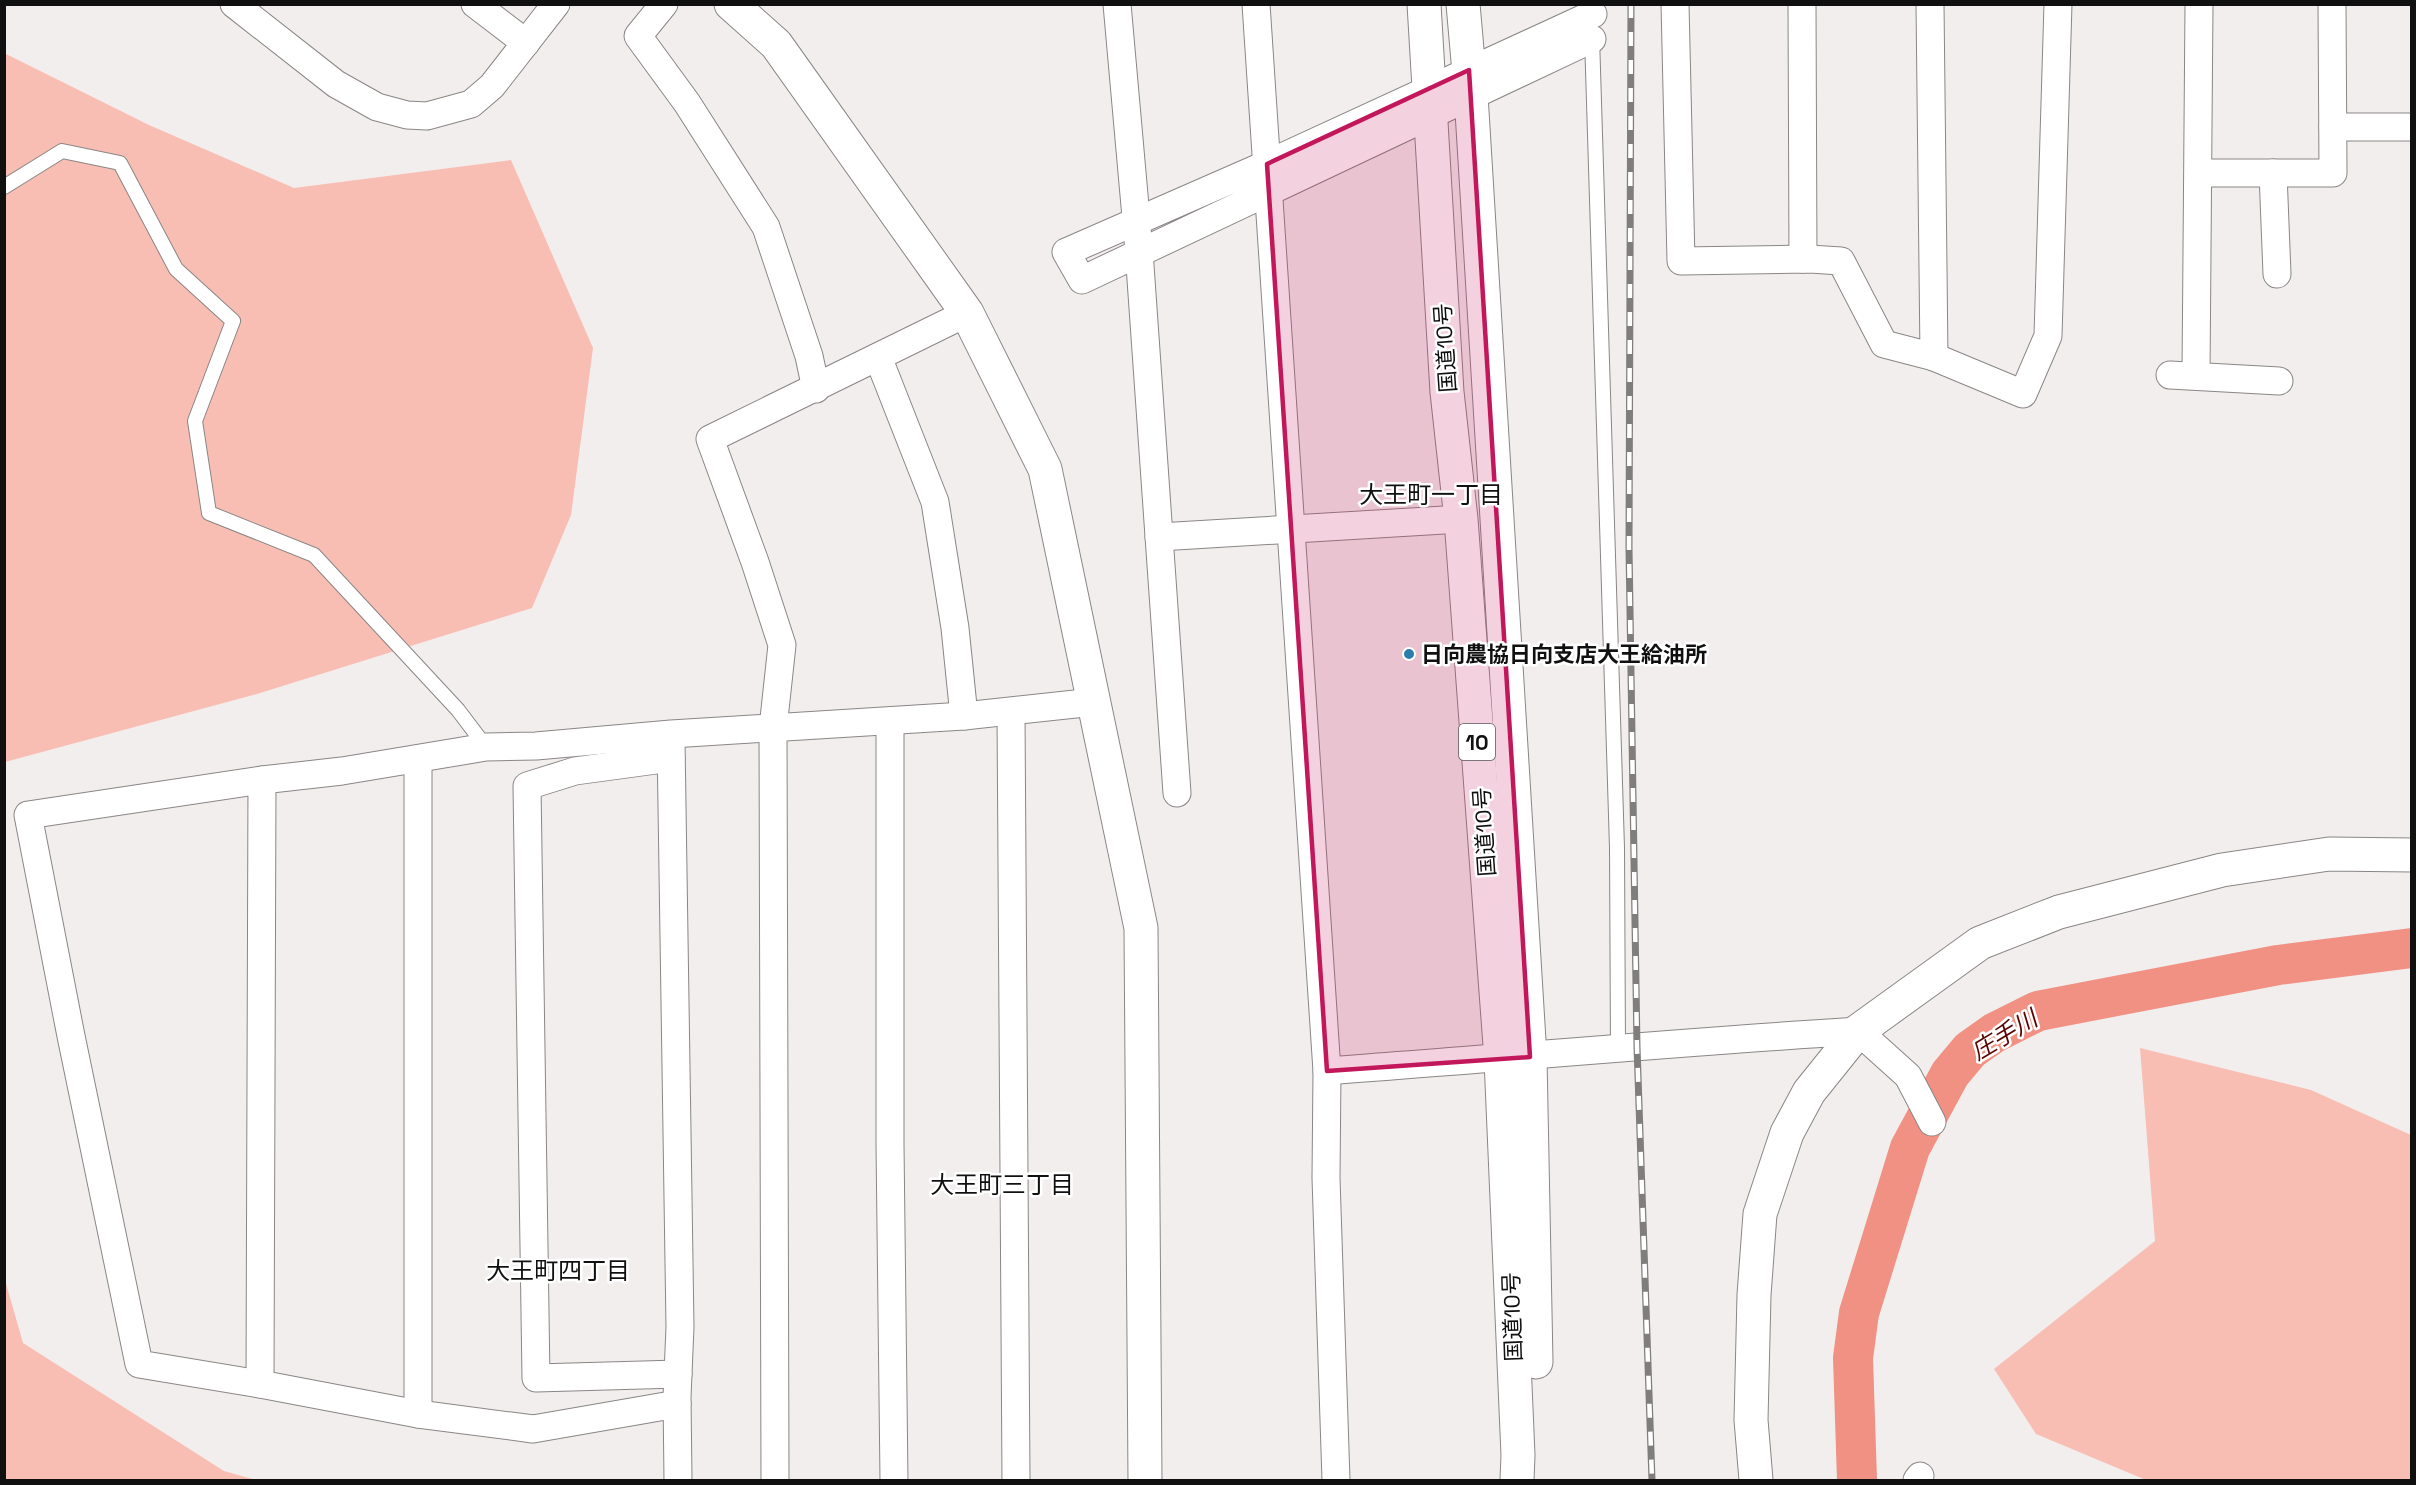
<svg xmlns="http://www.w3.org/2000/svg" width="2416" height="1485" font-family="'Space Grotesk','Noto Sans JP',sans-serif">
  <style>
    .green { fill: #f8beb4 }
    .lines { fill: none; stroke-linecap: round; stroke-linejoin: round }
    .river { stroke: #f09183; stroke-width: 40 }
    .service-casing { stroke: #8a8685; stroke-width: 16 }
    .minor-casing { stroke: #8a8685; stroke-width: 29 }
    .tertiary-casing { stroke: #8a8685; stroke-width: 35 }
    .trunk-casing { stroke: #8a8685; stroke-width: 35 }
    .service { stroke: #fff; stroke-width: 14 }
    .minor { stroke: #fff; stroke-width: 27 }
    .tertiary { stroke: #fff; stroke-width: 33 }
    .trunk { stroke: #fff; stroke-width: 33 }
    .rail-casing { stroke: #807d7d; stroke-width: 7 }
    .rail { stroke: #fff; stroke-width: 4.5; stroke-dasharray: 14; stroke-linecap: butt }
    .marked { fill: #c2185b; fill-opacity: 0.2; stroke: #c2185b; stroke-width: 4.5; stroke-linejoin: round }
    .poi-dot { fill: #2b7dae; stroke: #fff; stroke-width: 2 }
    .labels { text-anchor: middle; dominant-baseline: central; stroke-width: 5; stroke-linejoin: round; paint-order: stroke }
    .shield { fill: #fff; stroke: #585858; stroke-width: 1.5 }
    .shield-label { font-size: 21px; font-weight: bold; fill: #111010 }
    .street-label { font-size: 22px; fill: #111010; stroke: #fff }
    .poi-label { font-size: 22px; font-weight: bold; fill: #111010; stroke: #fff; text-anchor: start }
    .neighbourhood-label { font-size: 24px; fill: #111010; stroke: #fff }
    .water-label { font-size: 24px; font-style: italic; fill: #5a0302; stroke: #fff }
  </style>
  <rect width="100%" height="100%" fill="#f3eeee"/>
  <!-- green -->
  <g class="green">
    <polygon points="4,53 149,125 294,188 511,160 593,348 571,515 532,608 257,694 5,762"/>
    <polygon points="2140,1048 2311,1090 2411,1135 2411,1480 2146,1480 2036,1434 1994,1369 2155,1241"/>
    <polygon points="5,1280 23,1343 224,1471 256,1480 5,1480"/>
  </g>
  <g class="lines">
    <!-- river -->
    <polyline class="river" points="1857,1480 1853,1358 1859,1313 1910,1148 1950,1074 1970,1050 1994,1033 2038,1011 2278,965 2412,948"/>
    <defs>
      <g id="service">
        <polyline points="1592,37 1617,848 1618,1048"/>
        <polyline points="4,187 62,151 120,163 176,269 233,321 195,421 209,513 314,555 458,710 486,747"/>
      </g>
      <g id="minor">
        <polyline points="234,4 336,84 377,107 407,115 427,116 471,104 492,86 556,4"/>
        <polyline points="475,4 526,43"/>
        <polyline points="664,4 638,36 687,103 766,227 809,356 816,389"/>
        <polyline points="1117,4 1139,251 1177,793"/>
        <polyline points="1256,4 1327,1071 1326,1178 1336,1480"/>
        <polyline points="1675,4 1681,261 1810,259 1841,261 1884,344 1934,357 1930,4"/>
        <polyline points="1802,4 1803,259"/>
        <polyline points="1592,39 1082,280 1066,252 1267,164 1593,14"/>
        <polyline points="2333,127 2412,127"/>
        <polyline points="2199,173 2333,173 2332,4"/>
        <polyline points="2273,173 2277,274"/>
        <polyline points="878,357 935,502 955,628 964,716"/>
        <polyline points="1934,357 2023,394 2048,336 2058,4"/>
        <polyline points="2170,375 2279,381"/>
        <polyline points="2196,375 2199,4"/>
        <polyline points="1159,537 1461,519"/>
        <polyline points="1011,712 1016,1480"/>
        <polyline points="890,721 890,1144 894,1480"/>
        <polyline points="671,741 680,1327 677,1397 678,1480"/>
        <polyline points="671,758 575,771 527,786 536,1378 678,1374"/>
        <path d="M 1327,1071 C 1504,1058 1681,1042 1858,1031 L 1908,1076 L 1932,1122"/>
        <polyline points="260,1384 262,780"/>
        <polyline points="677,1404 533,1429 418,1414 260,1384 139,1364 71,1036 28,815 262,780 342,771 486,747 536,746 671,734 964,716 1094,702"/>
        <polyline points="418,1414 418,759"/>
        <polyline points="775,1480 773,728 782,645 755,562 710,439 967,313"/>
        <polyline points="1917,1480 1920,1476"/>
      </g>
      <g id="tertiary">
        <polyline points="731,4 776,44 967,313 1045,469 1141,928 1145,1480"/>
        <polyline points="1756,1480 1751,1420 1754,1295 1760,1214 1787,1133 1809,1092 1858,1031 1980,943 2059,912 2222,870 2329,854 2412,855"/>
      </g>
      <g id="trunk">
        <polyline points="1424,4 1447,392 1461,519 1501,1059 1518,1455 1517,1480"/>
        <polyline points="1463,4 1471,95 1530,1057 1536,1362"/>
      </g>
    </defs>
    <!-- service casing -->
    <use href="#service" class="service-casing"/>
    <!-- minor casing -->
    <use href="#minor" class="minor-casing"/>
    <!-- tertiary casing -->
    <use href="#tertiary" class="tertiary-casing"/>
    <!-- trunk casing -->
    <use href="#trunk" class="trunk-casing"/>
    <!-- service -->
    <use href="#service" class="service"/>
    <!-- minor -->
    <use href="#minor" class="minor"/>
    <!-- tertiary -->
    <use href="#tertiary" class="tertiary"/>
    <!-- trunk -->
    <use href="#trunk" class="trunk"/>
    <defs>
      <polyline id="rail" points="1631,4 1629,548 1637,1047 1652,1480"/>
    </defs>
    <!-- rail casing -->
    <use href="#rail" class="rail-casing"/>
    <!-- rail -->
    <use href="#rail" class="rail"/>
  </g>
  <!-- marked area -->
  <path class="marked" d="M 1469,70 L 1530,1057 L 1327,1071 L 1267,164 Z"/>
  <!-- markers -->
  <circle class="poi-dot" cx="1409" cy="654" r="6"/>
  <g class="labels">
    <!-- shield labels -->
    <rect class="shield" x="1459" y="724" width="36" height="36" rx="4.5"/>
    <g class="shield-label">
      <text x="1477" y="742">10</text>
    </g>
    <!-- street labels -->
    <g class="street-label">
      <text transform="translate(1445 348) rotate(-94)">国道10号</text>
      <text transform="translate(1484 832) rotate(-94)">国道10号</text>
      <text transform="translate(1512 1317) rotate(-92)">国道10号</text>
    </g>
    <!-- poi labels -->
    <g class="poi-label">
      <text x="1421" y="654">日向農協日向支店大王給油所</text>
    </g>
    <!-- neighbourhood labels -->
    <g class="neighbourhood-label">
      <text x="1431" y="494">大王町一丁目</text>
      <text x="1002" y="1184">大王町三丁目</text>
      <text x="558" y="1270">大王町四丁目</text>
    </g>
    <!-- water labels -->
    <g class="water-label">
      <text transform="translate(2004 1035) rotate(-31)">庄手川</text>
    </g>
  </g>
  <!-- border -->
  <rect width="2416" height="1485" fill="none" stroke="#111010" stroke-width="12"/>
</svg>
